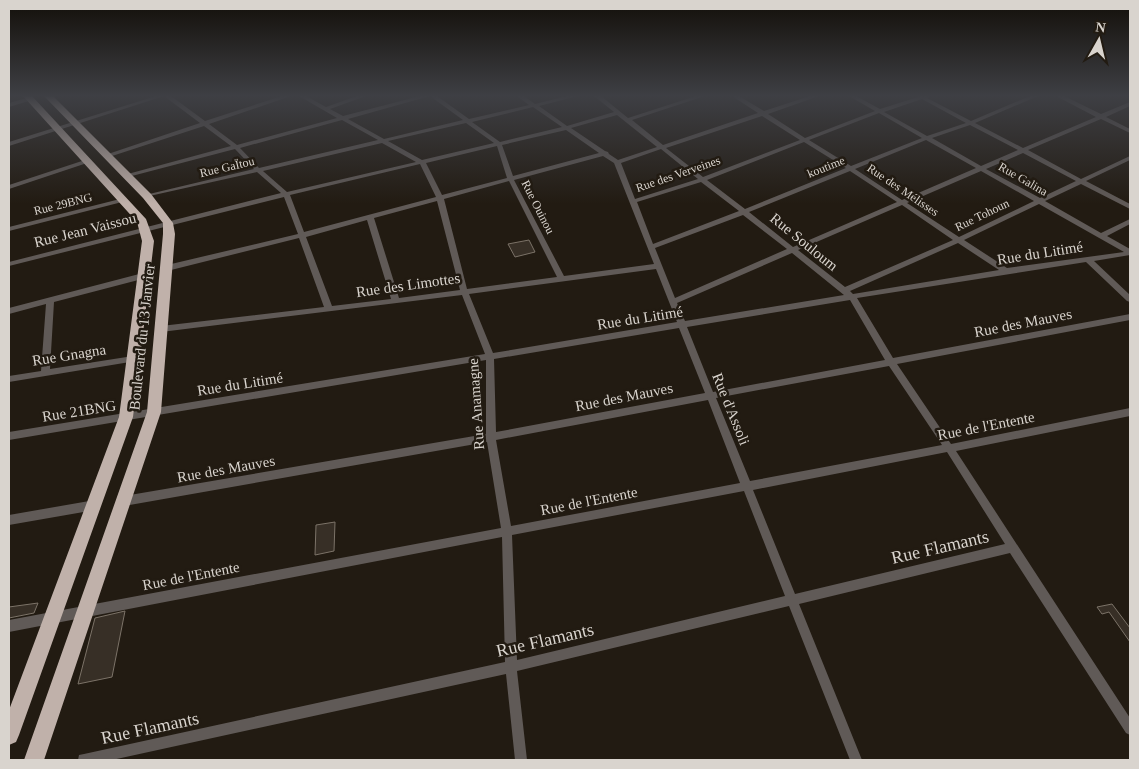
<svg xmlns="http://www.w3.org/2000/svg" width="1139" height="769" font-family="'Times New Roman',serif">
  <style>
    .building { fill: #372f26; stroke: #7c7368 }
    .lines { fill: none; stroke-linecap: round; stroke-linejoin: round }
    .minor { fill: #605a57; fill-rule: evenodd }
    .highway { fill: #c0b1aa; fill-rule: evenodd }
    .labels { text-anchor: middle; dominant-baseline: central; stroke-width: 5; stroke-linejoin: round; paint-order: stroke }
    .far-street-label { font-size: 12px; fill: #d9d4ce; stroke: #221b12 }
    .street-label { font-size: 15px; fill: #d9d4ce; stroke: #221b12 }
    .near-street-label { font-size: 18px; fill: #d9d4ce; stroke: #221b12 }
  </style>
  <rect width="100%" height="100%" fill="#221b12"/>
  <!-- building -->
  <g class="building">
    <polygon points="529,240 535,252 515,257 508,244"/>
    <polygon points="335,522 334,551 315,555 316,525"/>
    <polygon points="38,603 34,613 9,618 9,607"/>
    <polygon points="1112,604 1130,628 1130,642 1109,612 1102,614 1097,607"/>
    <polygon points="125,611 112,677 78,684 95,618"/>
  </g>
  <g class="lines">
    <!-- minor -->
    <g class="minor">
      <path d="M 156,96 L 171,96 L 205,121 L 282,96 L 291,96 L 209,124 L 237,145 L 337,118 L 299,96 L 306,96 L 326,107 L 357,96 L 366,96 L 330,109 L 343,116 L 420,96 L 430,96 L 348,119 L 384,139 L 463,120 L 430,96 L 437,96 L 469,119 L 529,105 L 517,96 L 524,96 L 535,104 L 567,96 L 578,96 L 539,106 L 567,126 L 614,112 L 594,96 L 601,96 L 628,118 L 696,96 L 705,96 L 632,120 L 663,145 L 758,113 L 732,96 L 739,96 L 764,111 L 810,96 L 819,96 L 768,114 L 805,138 L 875,111 L 849,96 L 856,96 L 880,109 L 918,97 L 917,96 L 930,96 L 927,98 L 971,121 L 1030,96 L 1038,96 L 975,123 L 1023,148 L 1096,117 L 1056,96 L 1064,96 L 1101,114 L 1130,102 L 1130,106 L 1106,117 L 1130,129 L 1130,133 L 1101,119 L 1028,150 L 1081,179 L 1130,156 L 1130,160 L 1086,181 L 1130,204 L 1130,209 L 1081,184 L 1045,201 L 1101,233 L 1130,219 L 1130,224 L 1107,236 L 1130,249 L 1130,255 L 1094,261 L 1130,295 L 1130,302 L 1127,301 L 1086,262 L 857,298 L 893,358 L 1130,314 L 1130,320 L 897,364 L 951,444 L 1130,408 L 1130,416 L 956,451 L 1130,718 L 1130,735 L 1126,733 L 1010,553 L 799,604 L 862,760 L 850,760 L 789,606 L 517,671 L 527,760 L 515,760 L 506,674 L 112,760 L 78,760 L 79,755 L 84,754 L 505,662 L 502,537 L 9,632 L 9,620 L 501,528 L 487,442 L 124,506 L 120,504 L 119,501 L 120,498 L 124,496 L 486,434 L 486,360 L 9,440 L 9,432 L 485,354 L 462,295 L 161,332 L 158,331 L 157,329 L 158,327 L 161,326 L 324,307 L 299,238 L 167,271 L 163,268 L 167,265 L 298,234 L 284,197 L 9,266 L 9,262 L 281,193 L 257,172 L 145,197 L 145,195 L 254,169 L 235,149 L 128,177 L 124,177 L 124,175 L 231,146 L 204,126 L 109,157 L 105,157 L 105,155 L 200,123 L 164,96 L 9,146 L 9,142 ZM 922,99 L 966,123 L 927,136 L 884,112 ZM 533,107 L 562,127 L 500,142 L 472,122 ZM 879,113 L 922,138 L 851,166 L 809,140 ZM 617,115 L 657,147 L 618,160 L 609,154 L 608,152 L 605,151 L 571,128 ZM 762,116 L 800,140 L 703,177 L 666,148 ZM 342,120 L 378,140 L 259,168 L 240,148 ZM 466,123 L 494,143 L 422,160 L 388,141 ZM 970,125 L 1018,150 L 981,166 L 932,138 ZM 566,130 L 599,153 L 513,176 L 502,145 ZM 926,140 L 976,168 L 902,200 L 855,169 ZM 804,142 L 846,168 L 745,209 L 707,180 ZM 382,143 L 416,162 L 287,192 L 263,171 ZM 497,146 L 507,178 L 442,195 L 426,163 ZM 661,149 L 698,179 L 635,199 L 621,163 ZM 1023,153 L 1076,181 L 1040,198 L 986,169 ZM 603,156 L 614,163 L 654,264 L 564,276 L 514,180 ZM 420,164 L 436,197 L 304,232 L 290,195 ZM 850,171 L 897,202 L 793,247 L 749,212 ZM 981,171 L 1034,201 L 959,237 L 907,203 ZM 509,181 L 557,277 L 467,289 L 444,199 ZM 701,182 L 739,211 L 653,244 L 637,202 ZM 437,201 L 460,290 L 399,298 L 374,218 ZM 1039,204 L 1124,252 L 1007,268 L 964,240 ZM 902,205 L 953,240 L 845,287 L 798,250 ZM 743,215 L 787,249 L 675,298 L 655,248 ZM 367,220 L 391,299 L 332,306 L 306,237 ZM 958,243 L 999,270 L 853,294 L 850,291 ZM 792,253 L 844,295 L 685,321 L 677,303 ZM 656,269 L 677,322 L 493,353 L 469,294 ZM 850,300 L 885,360 L 713,392 L 687,327 ZM 679,328 L 705,393 L 496,432 L 494,359 ZM 889,366 L 942,445 L 750,481 L 716,398 ZM 708,400 L 740,483 L 511,526 L 496,440 ZM 947,452 L 1005,544 L 795,594 L 753,490 ZM 744,491 L 785,596 L 517,660 L 512,535 Z"/>
      <polygon points="30,97 33,99 32,100 9,107 9,103"/>
      <polygon points="88,159 90,160 90,162 9,189 9,185"/>
      <polygon points="124,198 127,200 126,201 9,231 9,227"/>
      <polygon points="143,273 146,274 147,276 146,278 54,302 50,369 133,356 137,359 136,361 9,382 9,376 41,371 46,304 9,314 9,308"/>
      <polygon points="95,500 99,502 100,505 99,508 95,510 9,525 9,515"/>
    </g>
    <!-- highway -->
    <g class="highway">
      <polygon points="23,96 32,96 146,219 154,241 133,417 19,735 16,742 9,745 9,710 119,417 142,241 137,222"/>
      <polygon points="44,96 53,96 151,194 173,223 175,234 161,412 44,760 24,760 147,412 163,234 163,223 143,198"/>
    </g>
  </g>
  <!-- sky -->
  <linearGradient id="sky" x2="0" y2="1"><stop stop-color="#130f0a"/><stop offset="0.47" stop-color="#3e3f44"/><stop offset="1" stop-color="#3e3f44" stop-opacity="0"/></linearGradient>
  <rect width="1139" height="204" fill="url(#sky)"/>
  <g class="labels">
    <!-- far-street labels -->
    <g class="far-street-label">
      <text transform="translate(227 167) rotate(-13)">Rue GaÏtou</text>
      <text transform="translate(826 167) rotate(-22)">koutime</text>
      <text transform="translate(678 174) rotate(-19)">Rue des Verveines</text>
      <text transform="translate(1023 179) rotate(30)">Rue Galina</text>
      <text transform="translate(903 190) rotate(34)">Rue des Mélisses</text>
      <text transform="translate(63 204) rotate(-14)">Rue 29BNG</text>
      <text transform="translate(538 207) rotate(63)">Rue Ouinou</text>
      <text transform="translate(982 215) rotate(-26)">Rue Tohoun</text>
    </g>
    <!-- street labels -->
    <g class="street-label">
      <text transform="translate(85 230) rotate(-14)">Rue Jean Vaissou</text>
      <text transform="translate(804 242) rotate(39)">Rue Souloum</text>
      <text transform="translate(1040 253) rotate(-9)">Rue du Litimé</text>
      <text transform="translate(408 285) rotate(-8)">Rue des Limottes</text>
      <text transform="translate(640 318) rotate(-9)">Rue du Litimé</text>
      <text transform="translate(1023 323) rotate(-11)">Rue des Mauves</text>
      <text transform="translate(142 337) rotate(-84)">Boulevard du 13 Janvier</text>
      <text transform="translate(69 355) rotate(-9)">Rue Gnagna</text>
      <text transform="translate(240 384) rotate(-9)">Rue du Litimé</text>
      <text transform="translate(624 397) rotate(-11)">Rue des Mauves</text>
      <text transform="translate(476 404) rotate(-94)">Rue Anamagne</text>
      <text transform="translate(731 409) rotate(68)">Rue d'Assoli</text>
      <text transform="translate(79 411) rotate(-9)">Rue 21BNG</text>
      <text transform="translate(986 426) rotate(-11)">Rue de l'Entente</text>
      <text transform="translate(226 469) rotate(-10)">Rue des Mauves</text>
      <text transform="translate(589 501) rotate(-11)">Rue de l'Entente</text>
      <text transform="translate(191 576) rotate(-11)">Rue de l'Entente</text>
    </g>
    <!-- near-street labels -->
    <g class="near-street-label">
      <text transform="translate(940 547) rotate(-13)">Rue Flamants</text>
      <text transform="translate(545 640) rotate(-13)">Rue Flamants</text>
      <text transform="translate(150 728) rotate(-12)">Rue Flamants</text>
    </g>
  </g>
  <!-- border -->
  <rect width="1139" height="769" fill="none" stroke="#d9d4ce" stroke-width="20"/>
  <!-- north arrow -->
  <g transform="translate(1099 40) rotate(8)" stroke="#221b12" stroke-width="4" paint-order="stroke">
  <path d="M0-4L9 19L0 12L-9 19Z" fill="#d9d4ce"/>
  <text y="-8" font-size="14" font-weight="bold" text-anchor="middle" fill="#d9d4ce">N</text>
  </g>
</svg>
